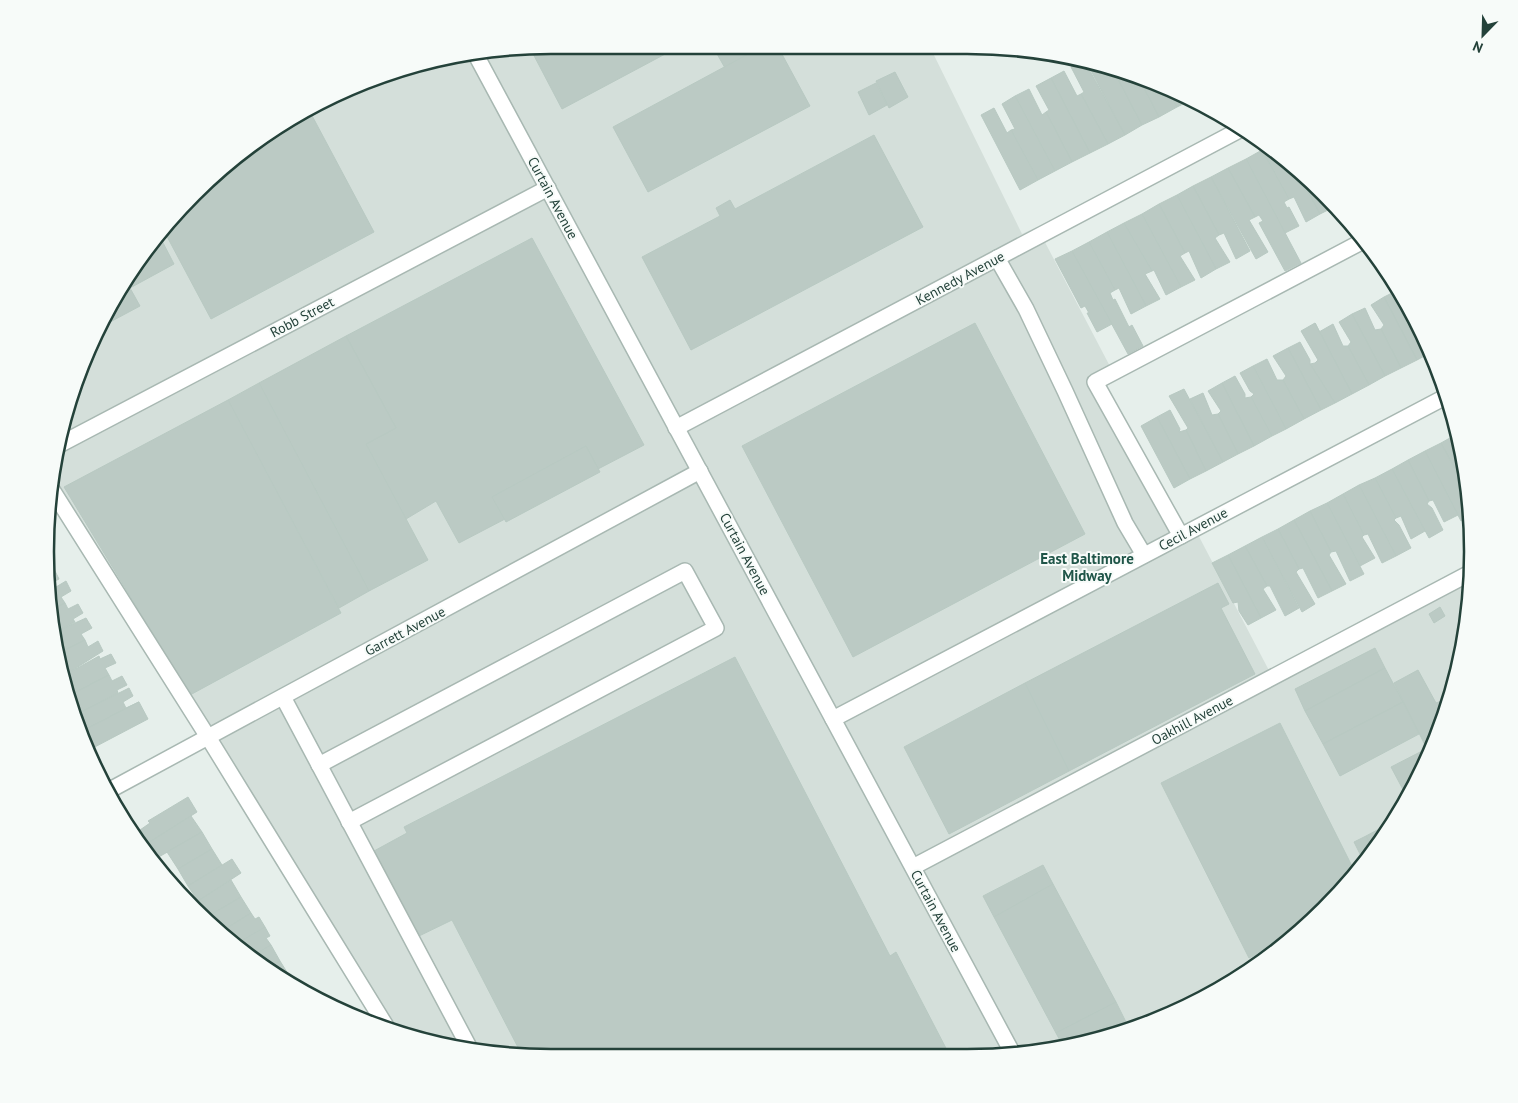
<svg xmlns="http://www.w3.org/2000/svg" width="1518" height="1103" font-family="'PT Sans',sans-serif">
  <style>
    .built { fill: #d4dfda }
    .building { fill: #bbcac4; stroke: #b8c9c2 }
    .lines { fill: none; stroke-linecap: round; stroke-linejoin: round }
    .lane-casing { stroke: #a8b8b2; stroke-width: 18 }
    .street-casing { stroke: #a8b8b2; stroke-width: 18 }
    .lane { stroke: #fff; stroke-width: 15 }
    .street { stroke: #fff; stroke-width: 15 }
    .labels { text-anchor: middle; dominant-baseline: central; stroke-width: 4; stroke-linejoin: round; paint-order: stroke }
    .street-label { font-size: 14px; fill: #24423a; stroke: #f7fbf9 }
    .neighbourhood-label { font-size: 15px; font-weight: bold; fill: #1f5548; stroke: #f7fbf9 }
    .rim { fill: none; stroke: #24423a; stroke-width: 2.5 }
  </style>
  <rect width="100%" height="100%" fill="#e6efeb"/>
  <!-- built -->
  <polygon class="built" points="551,45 929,45 1022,234 1037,227 1114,374 1103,380 1180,534 1194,527 1274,680 1470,577 1469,617 1446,714 1405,804 1347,885 1275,953 1161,1019 1033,1054 518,1057 392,1032 51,478 62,420 97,328 171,218 270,130 357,84 420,62"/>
  <!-- building -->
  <g class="building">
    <polygon points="552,45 682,45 562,109 530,48"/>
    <polygon points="712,45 765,45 725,68"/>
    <polygon points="765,45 777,45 810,106 648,192 613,127"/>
    <polygon points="1084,60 1125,135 1108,144 1081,94 1084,92 1071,67"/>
    <polygon points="1086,61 1105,65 1112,78 1116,75 1142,125 1125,135"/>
    <polygon points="1117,69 1138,76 1159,117 1142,125 1116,75 1119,74"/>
    <polygon points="1064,71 1077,96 1081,94 1108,144 1090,153 1051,78"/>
    <polygon points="895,72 908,97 889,108 876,81"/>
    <polygon points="1138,76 1166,86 1177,107 1159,117"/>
    <polygon points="1051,78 1090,153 1072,162 1046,112 1049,110 1036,86"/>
    <polygon points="876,83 887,105 869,115 858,92"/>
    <polygon points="1166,86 1191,100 1177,107"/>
    <polygon points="1029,89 1042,115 1046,112 1072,162 1055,171 1015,96"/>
    <polygon points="1015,96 1055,171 1038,180 1011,130 1015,129 1002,104"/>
    <polygon points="994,108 1007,133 1011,130 1038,180 1020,190 981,115"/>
    <polygon points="309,110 374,232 211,319 163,229 171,218 270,130"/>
    <polygon points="874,135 923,227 691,350 642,257 720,216 716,208 730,200 735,209"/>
    <polygon points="1269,146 1295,166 1320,214 1306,222 1294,197 1289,199 1262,150"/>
    <polygon points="1262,150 1289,199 1284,202 1287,208 1289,207 1299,226 1285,233 1246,159"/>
    <polygon points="1246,159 1301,263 1285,271 1259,223 1263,221 1259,215 1255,217 1228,168"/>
    <polygon points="1295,166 1301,171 1334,207 1320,214"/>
    <polygon points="1228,168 1255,217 1249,220 1268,252 1256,259 1211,177"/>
    <polygon points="1211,177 1250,251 1236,259 1224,233 1219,235 1193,186"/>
    <polygon points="1193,186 1219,235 1215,238 1230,262 1216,269 1177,195"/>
    <polygon points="1177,195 1216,269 1201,278 1189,251 1185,253 1159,204"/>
    <polygon points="1159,204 1185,253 1180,256 1195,280 1181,287 1142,214"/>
    <polygon points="1142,214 1181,287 1166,295 1154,270 1152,271 1124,223"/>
    <polygon points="1124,223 1152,271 1145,274 1160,299 1146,306 1107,232"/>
    <polygon points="1107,232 1146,306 1131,314 1119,288 1115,290 1089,242"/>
    <polygon points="159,235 174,264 130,288 140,306 97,329"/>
    <polygon points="532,238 644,445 598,469 586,446 492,497 505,519 459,543 436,501 406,519 366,444 396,428 346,336"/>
    <polygon points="1089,242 1115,290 1110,293 1113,300 1115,299 1129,327 1132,325 1143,346 1128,354 1072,251"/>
    <polygon points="1072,251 1112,324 1097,332 1087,313 1089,313 1085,306 1081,308 1055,259"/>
    <polygon points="1398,290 1408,311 1411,312 1421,327 1430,353 1417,360 1384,297"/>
    <polygon points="1384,297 1417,360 1401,368 1381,329 1384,325 1371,305"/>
    <polygon points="1365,308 1375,330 1381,329 1401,368 1385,376 1352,314"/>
    <polygon points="1352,314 1385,376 1369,385 1348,346 1351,342 1339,322"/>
    <polygon points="975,323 1085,534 853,657 742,446"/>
    <polygon points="1315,323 1319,332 1333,324 1343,346 1348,346 1369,385 1352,394"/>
    <polygon points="1315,323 1352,394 1335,403 1310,364 1315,363 1318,360 1301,331"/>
    <polygon points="346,336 396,428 366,444 428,560 369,591 259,383"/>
    <polygon points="1300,342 1310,360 1310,364 1335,403 1321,410 1288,348"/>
    <polygon points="1288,348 1321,410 1304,419 1283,380 1286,376 1273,356"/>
    <polygon points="1267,359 1277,380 1283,380 1304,419 1286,429 1253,366"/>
    <polygon points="1253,366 1286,429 1272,436 1251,397 1254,394 1250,391 1240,373"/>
    <polygon points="1235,376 1245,394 1245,398 1251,397 1272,436 1254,446 1222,383"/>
    <polygon points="259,383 369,591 339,608 228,400"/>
    <polygon points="1222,383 1254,446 1238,454 1218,414 1221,411 1208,391"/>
    <polygon points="1184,389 1223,462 1206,471 1186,430 1188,428 1169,396"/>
    <polygon points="1203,393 1212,415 1218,414 1238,454 1223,462 1190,399"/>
    <polygon points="228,400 341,613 190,695 64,487"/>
    <polygon points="1170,410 1180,429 1179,432 1186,430 1206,471 1190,479 1157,417"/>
    <polygon points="1157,417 1190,479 1174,488 1141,426"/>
    <polygon points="1457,434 1458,436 1467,490 1441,443"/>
    <polygon points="1441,443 1463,484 1458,487 1469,502 1471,515 1461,521 1425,451"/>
    <polygon points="586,446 600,472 506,522 492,497"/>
    <polygon points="1425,451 1458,515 1444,522 1433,500 1429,501 1408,460"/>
    <polygon points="1408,460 1429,501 1427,504 1432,508 1443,530 1429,538 1392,469"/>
    <polygon points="1392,469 1425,531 1411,539 1401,516 1396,518 1375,478"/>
    <polygon points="1375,478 1396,518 1394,520 1399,525 1411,548 1396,556 1359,485"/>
    <polygon points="1359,485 1396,556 1382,563 1368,534 1364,535 1343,494"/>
    <polygon points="1343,494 1364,535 1362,537 1375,558 1360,566 1327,503"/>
    <polygon points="1327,503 1364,574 1350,581 1336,551 1331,552 1310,511"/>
    <polygon points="1310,511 1331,552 1329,555 1346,584 1332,591 1294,520"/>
    <polygon points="1294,520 1332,591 1318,598 1303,568 1299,569 1278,529"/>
    <polygon points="1278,529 1299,569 1296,572 1315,604 1302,612 1262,537"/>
    <polygon points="1262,537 1299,608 1285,616 1270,586 1267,586 1245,546"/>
    <polygon points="1245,546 1267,586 1263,589 1276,610 1261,618 1228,555"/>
    <polygon points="1228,555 1261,618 1248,625 1239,611 1238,602 1233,603 1212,563"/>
    <polygon points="54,569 59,579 49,584 49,587 49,572"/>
    <polygon points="66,581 71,591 61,597 65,603 49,611 49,587 55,584 56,587"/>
    <polygon points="1218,583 1229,604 1221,608 1255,674 1069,771 1025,683"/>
    <polygon points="65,603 68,609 78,604 83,613 73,619 75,622 53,633 49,611"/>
    <polygon points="1440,607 1445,616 1434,623 1429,614"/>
    <polygon points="86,618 92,628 81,634 85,640 59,653 53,633"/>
    <polygon points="85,640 88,647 98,641 103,651 65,675 59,653"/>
    <polygon points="1375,648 1385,668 1305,711 1295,689"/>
    <polygon points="111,654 116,663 105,668 109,675 70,695 65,675 99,656 100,659"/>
    <polygon points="735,657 890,956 896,952 949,1054 523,1057 452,920 419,936 374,851 407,833 404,827"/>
    <polygon points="1385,668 1403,702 1323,744 1305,711"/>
    <polygon points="1418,670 1436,703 1450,698 1446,714 1429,753 1394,683"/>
    <polygon points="109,675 112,681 122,676 127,685 117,690 118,693 81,712 79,707 74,710 70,695"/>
    <polygon points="1025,683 1069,771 949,834 904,747"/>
    <polygon points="129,688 133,696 123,702 126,708 139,702 80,732 77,720 83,716 81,712"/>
    <polygon points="139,702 148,719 89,750 80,732"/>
    <polygon points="1403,702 1419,734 1340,776 1323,744"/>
    <polygon points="1280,723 1356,874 1347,885 1293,936 1249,958 1161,783"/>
    <polygon points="1426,749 1429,753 1408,799 1391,767"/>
    <polygon points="188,797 197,812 148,843 140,830 150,823 148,821"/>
    <polygon points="191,816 202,832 157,858 148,843"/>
    <polygon points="1381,828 1384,834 1373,849 1366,836"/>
    <polygon points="202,832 212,849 178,869 167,852"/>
    <polygon points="1366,836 1373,849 1364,862 1354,842"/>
    <polygon points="212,849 222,865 188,886 178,869"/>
    <polygon points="232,859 241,873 198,901 188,886"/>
    <polygon points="1043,865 1053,884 994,917 983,896"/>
    <polygon points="231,880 241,897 207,917 198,901"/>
    <polygon points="1053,884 1116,1002 1056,1033 994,917"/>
    <polygon points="241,897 251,913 219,933 207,917"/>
    <polygon points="251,913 255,919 259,917 265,927 235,945 219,933"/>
    <polygon points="265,927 270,936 266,938 271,945 251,957 235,945"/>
    <polygon points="271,945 280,961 267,968 251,957"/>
    <polygon points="280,961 290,977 284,980 267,968"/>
    <polygon points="290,977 294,984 299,981 305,990 302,992 284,980"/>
    <polygon points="1116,1002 1127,1024 1109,1033 1063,1046 1056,1033"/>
  </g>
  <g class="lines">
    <defs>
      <g id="lane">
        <polyline points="997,258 1026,309 1065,391 1125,523 1144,555"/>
        <polyline points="49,485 208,737 389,1031"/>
        <polyline points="1181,536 1095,382 1365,240"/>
        <polyline points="283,697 469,1047"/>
        <polyline points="319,765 685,571 716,628 349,822"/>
        <polyline points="913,867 1470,573"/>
      </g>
      <g id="street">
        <polyline points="476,55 1013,1054"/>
        <polyline points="676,428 1243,128"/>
        <polyline points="57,446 548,188"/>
        <polyline points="833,719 1447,396"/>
        <polyline points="110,790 700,471"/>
      </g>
    </defs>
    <!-- lane casing -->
    <use href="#lane" class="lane-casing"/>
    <!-- street casing -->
    <use href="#street" class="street-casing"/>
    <!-- lane -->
    <use href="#lane" class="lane"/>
    <!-- street -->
    <use href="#street" class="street"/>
  </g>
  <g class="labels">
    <!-- street labels -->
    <g class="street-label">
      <text transform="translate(553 198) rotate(62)">Curtain Avenue</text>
      <text transform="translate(960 278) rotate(-28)">Kennedy Avenue</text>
      <text transform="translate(302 317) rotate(-28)">Robb Street</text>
      <text transform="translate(1193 529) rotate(-28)">Cecil Avenue</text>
      <text transform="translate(745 554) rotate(62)">Curtain Avenue</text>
      <text transform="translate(405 631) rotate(-28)">Garrett Avenue</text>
      <text transform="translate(1192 720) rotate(-28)">Oakhill Avenue</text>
      <text transform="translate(936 911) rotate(62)">Curtain Avenue</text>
    </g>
    <!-- neighbourhood labels -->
    <g class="neighbourhood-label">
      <text x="1087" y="558">East Baltimore<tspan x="1087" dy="17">Midway</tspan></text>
    </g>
  </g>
  <!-- crop -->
  <path d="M0 0H1518V1103H0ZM551 54H967A497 497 0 0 1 1464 551V552A497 497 0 0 1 967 1049H551A497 497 0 0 1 54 552V551A497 497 0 0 1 551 54Z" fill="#f7fbf9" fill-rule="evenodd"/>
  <path class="rim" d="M551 54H967A497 497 0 0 1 1464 551V552A497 497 0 0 1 967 1049H551A497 497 0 0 1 54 552V551A497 497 0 0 1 551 54Z"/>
  <!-- north arrow -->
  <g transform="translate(1483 35) rotate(203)" stroke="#f7fbf9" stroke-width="4" paint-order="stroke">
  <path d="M0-4L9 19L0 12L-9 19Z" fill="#24423a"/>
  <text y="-8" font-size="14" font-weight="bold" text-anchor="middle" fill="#24423a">N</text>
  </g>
</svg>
